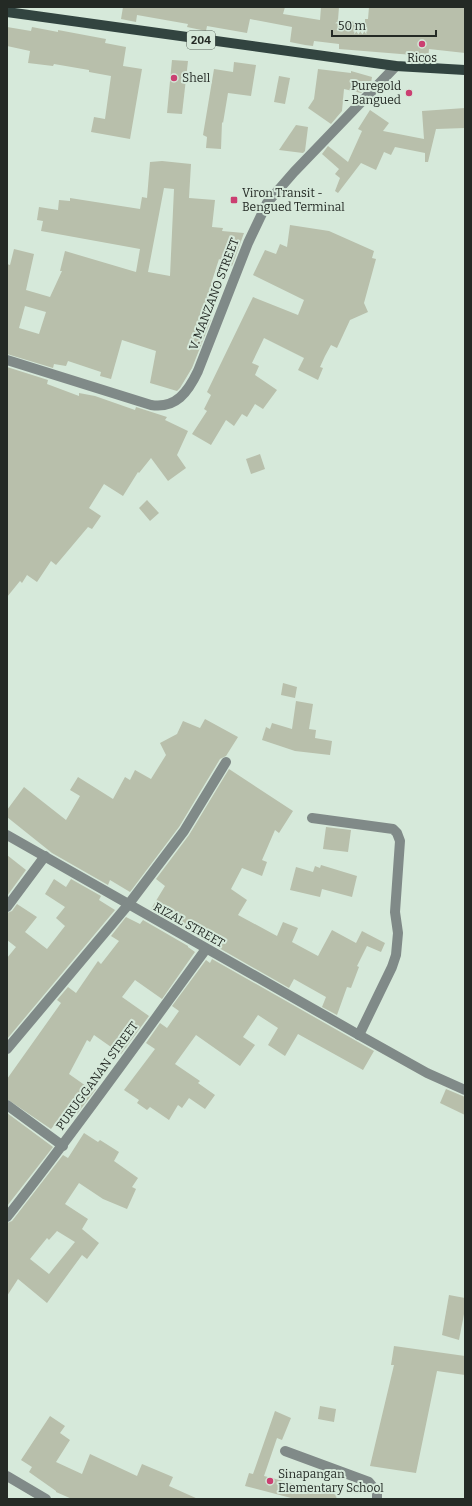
<svg xmlns="http://www.w3.org/2000/svg" width="472" height="1506" font-family="Bitter,serif">
  <style>
    .building { fill: #b8bfab; fill-rule: evenodd }
    .lines { fill: none; stroke-linecap: round; stroke-linejoin: round }
    .minor { stroke: #808a88; stroke-width: 10 }
    .major { stroke: #324440; stroke-width: 10 }
    .poi-dot { fill: #cb3f71; stroke: #d6e9da; stroke-width: 1.5 }
    .labels { text-anchor: middle; dominant-baseline: central; stroke-width: 4; stroke-linejoin: round; paint-order: stroke }
    .shield { fill: #d6e9da; stroke: #59635b; stroke-width: 1 }
    .shield-label { font-size: 11px; font-weight: bold; fill: #242a25 }
    .poi-label { font-size: 12px; fill: #242a25; stroke: #d6e9da; text-anchor: start }
    .street-label { font-size: 12px; fill: #242a25; stroke: #d6e9da }
  </style>
  <rect width="100%" height="100%" fill="#d6e9da"/>
  <!-- building -->
  <g class="building">
    <polygon points="123,7 285,7 283,14 320,20 321,7 339,7 338,20 365,23 365,19 368,19 369,7 465,7 465,53 429,49 428,59 412,58 413,55 339,49 339,44 314,41 313,46 305,45 290,42 292,27 250,19 247,33 207,26 206,31 187,27 188,24 137,15 136,22 121,19"/>
    <polygon points="7,27 31,31 32,27 58,32 58,30 106,39 105,43 126,47 123,66 142,69 130,139 91,132 94,117 105,119 111,76 89,72 89,70 54,64 53,66 28,63 30,51 7,46"/>
    <polygon points="172,60 188,61 182,114 167,113"/>
    <polygon points="234,62 256,65 251,96 228,93 223,123 222,122 221,149 206,148 207,137 203,135 214,69 233,72"/>
    <polygon points="318,69 351,73 351,71 372,77 371,83 361,93 344,89 342,111 331,124 308,108 314,99"/>
    <polygon points="279,76 290,78 285,104 274,102"/>
    <polygon points="465,108 465,128 436,129 428,162 425,162 425,153 395,147 391,155 384,152 376,170 361,163 338,193 335,191 340,178 335,174 339,169 322,154 328,146 348,162 362,131 358,129 370,110 389,123 383,131 424,139 422,111"/>
    <polygon points="296,125 308,127 305,151 303,153 279,150"/>
    <path d="M 162,161 L 191,164 L 189,198 L 215,200 L 212,227 L 223,228 L 222,231 L 244,233 L 232,266 L 219,259 L 212,281 L 218,283 L 206,318 L 211,320 L 192,368 L 180,388 L 177,391 L 150,383 L 156,351 L 122,340 L 111,379 L 100,376 L 101,372 L 68,361 L 66,366 L 54,364 L 53,368 L 7,354 L 7,264 L 10,265 L 14,249 L 34,254 L 26,290 L 50,297 L 62,271 L 60,271 L 65,251 L 136,272 L 140,249 L 41,231 L 43,221 L 37,220 L 39,207 L 58,210 L 59,200 L 70,201 L 70,198 L 140,209 L 142,197 L 147,198 L 150,162 ZM 164,188 L 174,189 L 170,276 L 148,272 ZM 25,306 L 46,312 L 39,334 L 19,328 Z"/>
    <polygon points="290,225 329,231 374,251 372,258 376,259 364,303 368,312 350,320 337,348 331,345 325,356 320,367 323,368 318,380 298,370 304,358 264,338 252,363 259,366 255,375 277,390 263,409 255,404 247,417 242,414 234,426 226,420 211,445 192,434 207,411 204,409 211,395 207,392 253,297 298,315 304,300 253,275 265,250 276,254 280,244 287,247"/>
    <polygon points="7,367 48,380 47,384 79,396 79,393 95,396 135,410 136,407 167,417 165,420 188,431 177,455 186,468 168,481 151,458 139,473 138,472 123,496 104,484 89,508 101,516 92,529 88,527 56,565 51,561 37,582 27,575 22,583 20,581 7,597"/>
    <polygon points="260,454 265,469 251,474 246,459"/>
    <polygon points="147,500 159,513 150,521 139,508"/>
    <polygon points="283,683 297,687 295,698 281,695"/>
    <polygon points="296,701 313,704 309,729 316,730 315,738 332,741 330,755 295,751 262,740 266,727 270,729 272,723 292,729"/>
    <polygon points="205,719 238,737 226,756 220,759 179,827 130,892 110,880 108,885 52,853 7,817 7,810 24,787 66,820 80,796 70,790 78,777 113,799 125,777 130,780 135,770 151,779 166,755 160,743 177,734 183,721 200,728"/>
    <polygon points="229,769 293,811 279,833 275,830 262,860 267,862 262,876 242,868 231,889 247,900 238,915 277,936 283,922 298,928 292,942 318,956 332,930 356,943 362,931 385,943 381,952 367,946 357,966 359,967 351,988 347,987 337,1015 322,1007 326,997 294,979 289,988 219,948 221,944 199,929 196,935 151,909 165,886 156,879 189,835"/>
    <polygon points="326,827 351,830 348,852 323,849"/>
    <polygon points="7,855 26,870 7,896"/>
    <polygon points="321,865 357,876 352,897 322,889 320,897 290,890 296,867 313,872 315,866 320,868"/>
    <polygon points="54,879 66,887 71,879 101,896 99,900 115,910 7,1039 7,958 16,947 7,940 7,913 12,911 17,904 37,917 25,932 47,949 65,926 56,918 65,907 45,894"/>
    <polygon points="126,917 140,924 143,920 188,946 188,947 195,952 162,999 135,980 122,997 149,1016 121,1054 94,1035 90,1042 87,1040 69,1074 86,1086 88,1084 96,1089 77,1114 73,1111 67,1119 62,1115 51,1129 7,1099 7,1079 61,1003 57,1000 68,987 76,993 98,961 101,964 119,941 111,936"/>
    <polygon points="212,959 374,1051 363,1070 298,1034 285,1056 268,1045 278,1028 258,1015 243,1037 255,1045 240,1066 196,1035 175,1064 200,1081 198,1083 215,1095 205,1109 189,1098 182,1108 178,1105 169,1120 150,1107 147,1110 137,1103 139,1100 124,1090 155,1049 146,1043 160,1023 167,1028 179,1011 172,1006 206,960 210,963"/>
    <polygon points="446,1089 465,1097 465,1115 440,1103"/>
    <polygon points="7,1113 53,1147 7,1206"/>
    <path d="M 84,1133 L 98,1142 L 100,1140 L 119,1152 L 114,1161 L 138,1178 L 132,1187 L 136,1189 L 127,1209 L 103,1199 L 79,1183 L 65,1204 L 88,1219 L 82,1229 L 99,1243 L 87,1259 L 82,1255 L 47,1303 L 18,1279 L 7,1296 L 7,1223 L 12,1221 L 63,1155 L 68,1158 ZM 57,1231 L 75,1242 L 49,1274 L 30,1259 L 47,1238 L 49,1240 Z"/>
    <polygon points="449,1295 465,1298 465,1309 459,1340 442,1335"/>
    <polygon points="394,1346 465,1356 465,1375 437,1371 416,1473 370,1466 394,1365 391,1365"/>
    <polygon points="320,1406 336,1409 334,1422 318,1419"/>
    <polygon points="275,1411 291,1418 282,1440 277,1438 264,1476 337,1495 336,1499 295,1499 245,1486 249,1473 253,1474"/>
    <polygon points="50,1416 65,1426 60,1433 70,1440 56,1462 82,1474 90,1454 137,1476 142,1464 173,1477 169,1486 198,1499 72,1499 56,1492 56,1491 29,1472 32,1467 21,1460"/>
  </g>
  <g class="lines">
    <!-- minor -->
    <g class="minor">
      <path d="M 7,360 L 151,405 C 176,409 188,392 198,371 L 248,243 L 267,203 L 294,172 L 396,66"/>
      <polyline points="312,818 393,829 397,833 400,841 395,912 398,933 396,955 392,967 359,1035"/>
      <polyline points="7,835 359,1035 427,1073 465,1090"/>
      <polyline points="7,907 45,856"/>
      <polyline points="7,1049 128,905 184,831 226,762"/>
      <polyline points="7,1105 63,1146"/>
      <path d="M 7,1217 C 76,1130 140,1039 206,949"/>
      <polyline points="285,1451 369,1482 377,1492 377,1499"/>
      <polyline points="7,1476 46,1499"/>
    </g>
    <!-- major -->
    <polyline class="major" points="7,12 396,66 465,70"/>
  </g>
  <!-- markers -->
  <g class="poi-dot">
    <circle cx="422" cy="44" r="4"/>
    <circle cx="174" cy="78" r="4"/>
    <circle cx="409" cy="93" r="4"/>
    <rect x="230" y="196" width="8" height="8" rx="2"/>
    <circle cx="270" cy="1481" r="4"/>
  </g>
  <g class="labels">
    <!-- shield labels -->
    <rect class="shield" x="187" y="31" width="28" height="18" rx="3"/>
    <g class="shield-label">
      <text x="201" y="40">204</text>
    </g>
    <!-- poi labels -->
    <g class="poi-label">
      <text x="422" y="58" text-anchor="middle">Ricos</text>
      <text x="182" y="78">Shell</text>
      <text x="401" y="86" text-anchor="end">Puregold<tspan x="401" dy="14">- Bangued</tspan></text>
      <text x="242" y="193">Viron Transit -<tspan x="242" dy="14">Bengued Terminal</tspan></text>
      <text x="278" y="1474">Sinapangan<tspan x="278" dy="14">Elementary School</tspan></text>
    </g>
    <!-- street labels -->
    <g class="street-label">
      <text transform="translate(214 294) rotate(-69)">V. MANZANO STREET</text>
      <text transform="translate(189 925) rotate(29)">RIZAL STREET</text>
      <text transform="translate(97 1076) rotate(-54)">PURUGGANAN STREET</text>
    </g>
  </g>
  <!-- border -->
  <rect width="472" height="1506" fill="none" stroke="#242a25" stroke-width="16"/>
  <!-- scale -->
  <path d="M332 30v6h104v-6" fill="none" stroke="#242a25" stroke-width="2"/>
  <text x="338" y="30" font-size="12" fill="#242a25" stroke="#d6e9da" stroke-width="3" paint-order="stroke">50 m</text>
</svg>
